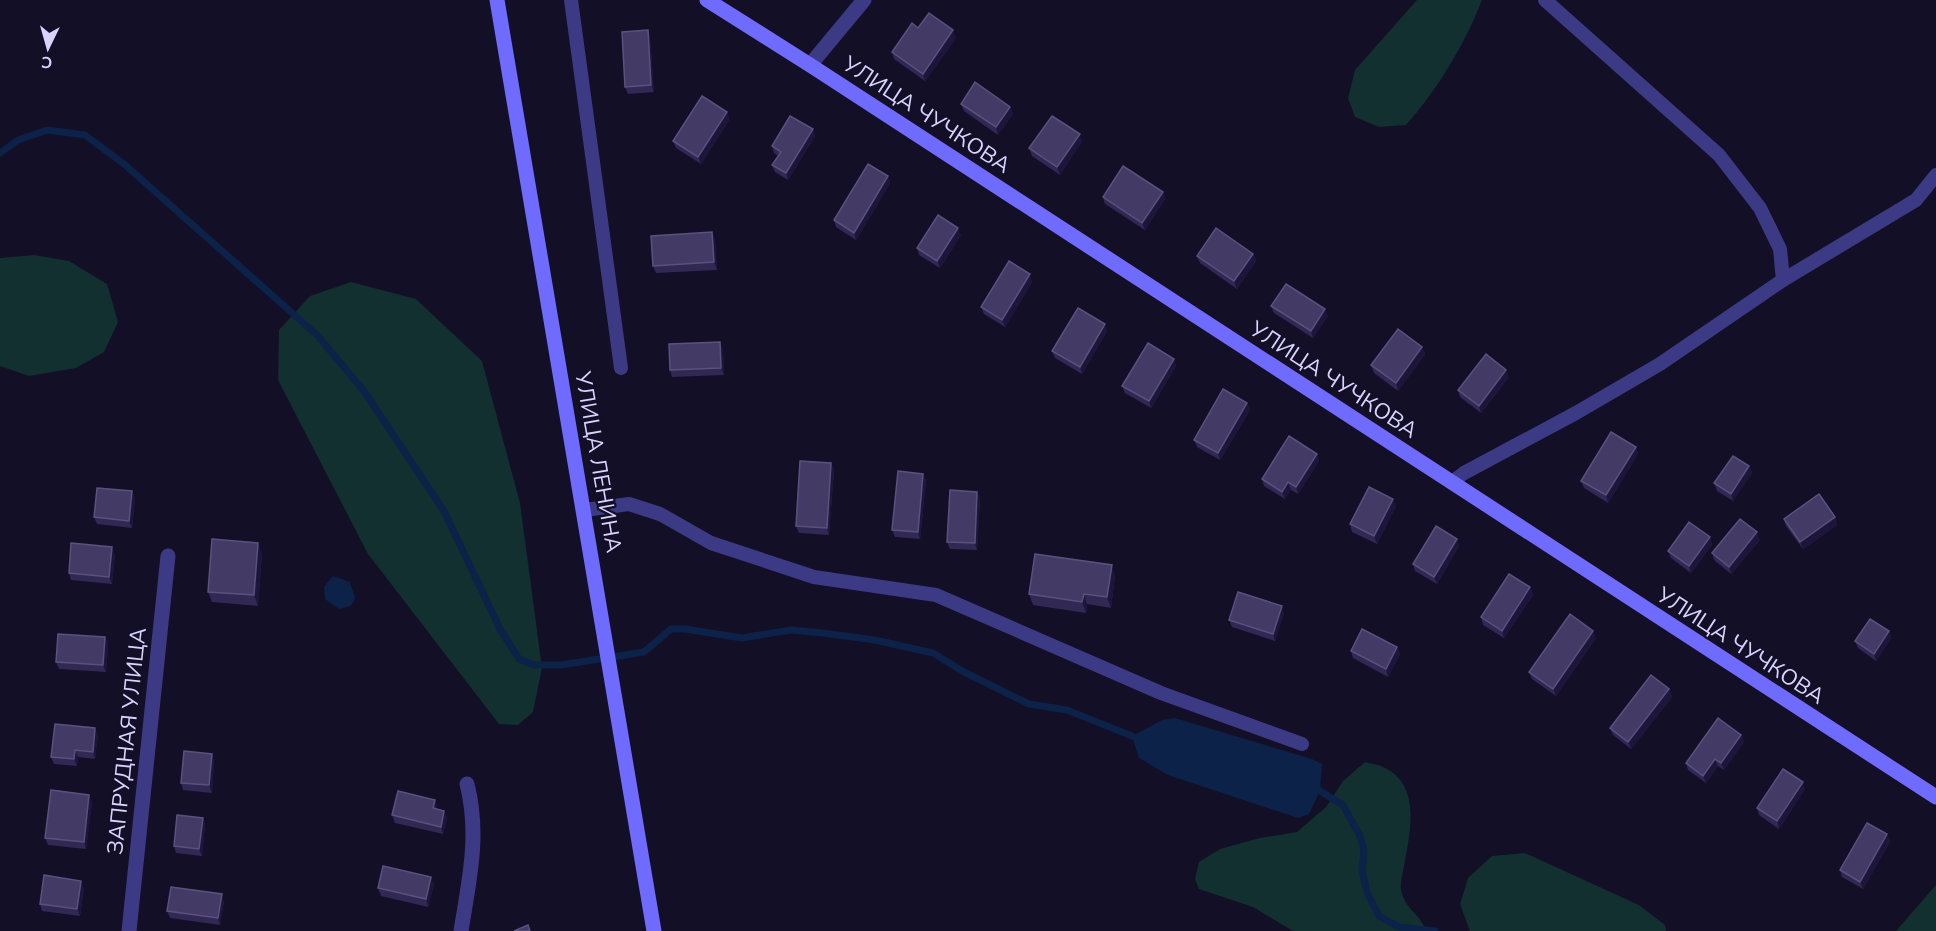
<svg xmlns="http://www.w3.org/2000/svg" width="1936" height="931" font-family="Mulish,sans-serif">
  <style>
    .green { fill: #12302f }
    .water { fill: #0c2248 }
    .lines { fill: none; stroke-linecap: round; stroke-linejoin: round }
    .stream { stroke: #0c2248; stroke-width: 7 }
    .lane { stroke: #3d3a85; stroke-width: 14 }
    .street { stroke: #3d3a85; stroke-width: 15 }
    .secondary { stroke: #6f6bff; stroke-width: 15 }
    .wall { fill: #312854 }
    .shaded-wall { fill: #1d163a }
    .building { fill: #433a66; stroke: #5a527e; stroke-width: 1.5 }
    .labels { text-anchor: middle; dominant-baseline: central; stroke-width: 4.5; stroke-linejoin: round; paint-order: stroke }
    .street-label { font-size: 22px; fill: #d9d4ff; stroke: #130f26 }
  </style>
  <rect width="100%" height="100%" fill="#130f26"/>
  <!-- green -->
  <g class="green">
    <path d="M 1417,0 L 1482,0 C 1465,44 1437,90 1406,125 L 1379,127 L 1355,117 L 1348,98 L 1355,70 Z"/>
    <polygon points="34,255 69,261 107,284 118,322 104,352 76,368 29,376 0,366 0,258"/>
    <polygon points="351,282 416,299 482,361 520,503 542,668 533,712 518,725 499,724 368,554 278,380 279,330 310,296"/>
    <path d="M 1365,762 C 1371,764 1378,764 1383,767 C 1422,784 1410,833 1404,866 C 1403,873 1400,882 1401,889 C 1404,909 1421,914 1426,931 L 1293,931 L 1253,907 L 1199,889 L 1195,879 L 1199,862 L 1220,849 L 1260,838 L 1297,832 L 1326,807 L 1343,781 Z"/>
    <polygon points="1525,853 1639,905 1665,925 1666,931 1470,931 1460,904 1468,878 1492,856"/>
    <polygon points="1936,885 1936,931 1896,931"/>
  </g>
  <!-- water -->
  <g class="water">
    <polygon points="333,576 350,582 355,598 351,606 339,609 325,599 324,587"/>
    <polygon points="1175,718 1312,759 1322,764 1320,791 1309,814 1298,818 1168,775 1139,758 1132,736 1162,720"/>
  </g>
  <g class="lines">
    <!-- stream -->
    <g class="stream">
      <polyline points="0,153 18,140 47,130 85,135 124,164 317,335 364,391 444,511 500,629 519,659 534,665 561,665 644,652 671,629 685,629 742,638 791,630 823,633 875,640 933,653 964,672 1029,704 1067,710 1132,736"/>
      <polyline points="1320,791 1343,805 1360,836 1364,850 1362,871 1367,892 1379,916 1399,927 1435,931"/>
    </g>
    <!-- lane -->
    <g class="lane">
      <polyline points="571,0 621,368"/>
      <polyline points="1545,0 1719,155 1760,208 1780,249 1783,280"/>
      <polyline points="1452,482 1464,473 1576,413 1660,364 1783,280 1916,200 1936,175"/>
      <polyline points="585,510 629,504 660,514 711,543 814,577 936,595 1161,693 1302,744"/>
    </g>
    <!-- street -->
    <g class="street">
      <polyline points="810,65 864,0"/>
      <polyline points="129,931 168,556"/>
      <path d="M 461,931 C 469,880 480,835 467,784"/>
    </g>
    <!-- secondary -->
    <g class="secondary">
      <polyline points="497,0 654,931"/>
      <polyline points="707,0 810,65 1936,797"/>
    </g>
  </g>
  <!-- wall -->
  <g class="wall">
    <polygon points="918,28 956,38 925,81 894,59 892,52"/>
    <polygon points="648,30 650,38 654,92 628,94 625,87"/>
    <polygon points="961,104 1010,107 1013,114 998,135 964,111"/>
    <polygon points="727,112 729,120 701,164 676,148 673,141"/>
    <polygon points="813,129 815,136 788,180 775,172 772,165 778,156 774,153 772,146"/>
    <polygon points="1082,141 1060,175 1032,156 1029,148"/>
    <polygon points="888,176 890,183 856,240 836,227 834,220"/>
    <polygon points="1163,192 1165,199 1145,230 1105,204 1103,197"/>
    <polygon points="712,232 715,240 717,270 656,273 653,266"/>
    <polygon points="961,235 940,268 919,255 917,248"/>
    <polygon points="1253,254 1256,261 1237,289 1200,263 1197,256"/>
    <polygon points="1032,282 1005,327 984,314 981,307"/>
    <polygon points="1271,306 1328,316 1313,338 1274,313"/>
    <polygon points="1107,331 1082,374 1055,358 1052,351"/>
    <polygon points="1422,347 1425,354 1398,391 1374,373 1371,365"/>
    <polygon points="723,349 724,375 672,377 670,370"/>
    <polygon points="1174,359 1176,366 1151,408 1125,393 1122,386"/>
    <polygon points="1509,377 1481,413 1460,397 1458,390"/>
    <polygon points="1247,403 1250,410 1220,460 1197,447 1194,440"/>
    <polygon points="1636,447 1638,454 1608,503 1584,488 1581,481"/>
    <polygon points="1317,454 1319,461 1298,494 1291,490 1285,499 1264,486 1262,479"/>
    <polygon points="831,463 834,470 829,535 799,533 796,526"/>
    <polygon points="1749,466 1752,473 1733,501 1717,491 1714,483"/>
    <polygon points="923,474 926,481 920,539 895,537 892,530"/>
    <polygon points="977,492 980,499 977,550 950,549 947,542"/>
    <polygon points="135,498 132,528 97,524 94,517"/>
    <polygon points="1396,506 1377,544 1352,532 1350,524"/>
    <polygon points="1835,517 1837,525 1803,549 1786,526 1784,519"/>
    <polygon points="1710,537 1712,545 1691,573 1671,558 1668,551"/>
    <polygon points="1457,539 1459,546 1437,584 1415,571 1413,564"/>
    <polygon points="1760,540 1731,574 1714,560 1712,553"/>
    <polygon points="262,553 258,606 212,602 208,592"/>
    <polygon points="115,554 112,584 71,580 69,573"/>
    <polygon points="1115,576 1111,608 1087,604 1086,613 1033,605 1029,594"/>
    <polygon points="1530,587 1533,595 1504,638 1483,625 1481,617"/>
    <polygon points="1284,613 1275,641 1232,627 1229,620"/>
    <polygon points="1889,631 1891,638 1876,661 1858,648 1855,641"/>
    <polygon points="105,637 108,644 106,672 59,669 56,662"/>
    <polygon points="1596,638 1556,696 1532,679 1529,672"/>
    <polygon points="1397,647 1400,654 1388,677 1353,658 1351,651"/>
    <polygon points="1669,689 1672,697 1631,749 1613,735 1610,728"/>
    <polygon points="98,735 95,759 78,757 77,766 54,764 51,757"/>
    <polygon points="1741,735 1744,742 1724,770 1718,766 1706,783 1688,770 1686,763"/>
    <polygon points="212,754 214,761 212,793 183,790 181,783"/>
    <polygon points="1805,789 1779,829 1759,815 1757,808"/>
    <polygon points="435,800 437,807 437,809 444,811 447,818 443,834 395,823 392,815"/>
    <polygon points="92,802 86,849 48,845 45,838"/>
    <polygon points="203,818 205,825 202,856 176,853 174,846"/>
    <polygon points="1887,834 1890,842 1863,889 1842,877 1840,870"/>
    <polygon points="434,884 428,907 381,896 378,888"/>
    <polygon points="84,888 80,916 42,911 40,904"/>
    <polygon points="224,901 220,925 170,918 167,911"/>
  </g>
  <!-- shaded-wall -->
  <g class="shaded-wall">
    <polygon points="648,30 650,38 654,92 651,85"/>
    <polygon points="953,30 956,38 925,81 923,74"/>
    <polygon points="1010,107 1013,114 998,135 996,127"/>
    <polygon points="727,112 729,120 701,164 698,157"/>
    <polygon points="813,129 815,136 788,180 786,173"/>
    <polygon points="1080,134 1082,141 1060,175 1057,167"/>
    <polygon points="888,176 890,183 856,240 854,233"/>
    <polygon points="1163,192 1165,199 1145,230 1142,223"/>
    <polygon points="958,228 961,235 940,268 937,261"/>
    <polygon points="712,232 715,240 717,270 714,262"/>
    <polygon points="1253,254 1256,261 1237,289 1234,281"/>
    <polygon points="1030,274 1032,282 1005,327 1002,320"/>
    <polygon points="1325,309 1328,316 1313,338 1311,331"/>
    <polygon points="1105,324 1107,331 1082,374 1080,367"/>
    <polygon points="720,342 723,349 724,375 721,368"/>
    <polygon points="1422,347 1425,354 1398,391 1396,383"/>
    <polygon points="1174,359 1176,366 1151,408 1149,401"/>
    <polygon points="1506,370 1509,377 1481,413 1479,406"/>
    <polygon points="1247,403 1250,410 1220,460 1218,453"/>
    <polygon points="1636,447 1638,454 1608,503 1606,495"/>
    <polygon points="1317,454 1319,461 1298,494 1296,487"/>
    <polygon points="831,463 834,470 829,535 827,528"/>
    <polygon points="1749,466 1752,473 1733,501 1731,494"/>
    <polygon points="923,474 926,481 920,539 918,532"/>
    <polygon points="1288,482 1291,490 1285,499 1282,492"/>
    <polygon points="132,491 135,498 132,528 129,521"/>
    <polygon points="977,492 980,499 977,550 975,543"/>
    <polygon points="1393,499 1396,506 1377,544 1374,536"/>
    <polygon points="1835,517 1837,525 1803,549 1800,542"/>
    <polygon points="1757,532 1760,540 1731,574 1729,567"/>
    <polygon points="1710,537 1712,545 1691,573 1689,566"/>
    <polygon points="1457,539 1459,546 1437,584 1434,577"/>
    <polygon points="258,543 262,553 258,606 254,595"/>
    <polygon points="112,547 115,554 112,584 109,577"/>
    <polygon points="1112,565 1115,576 1111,608 1107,597"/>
    <polygon points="1530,587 1533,595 1504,638 1502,631"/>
    <polygon points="1084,594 1087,604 1086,613 1082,602"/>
    <polygon points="1282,606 1284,613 1275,641 1273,634"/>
    <polygon points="1593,631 1596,638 1556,696 1553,689"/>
    <polygon points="1889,631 1891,638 1876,661 1874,654"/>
    <polygon points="105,637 108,644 106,672 103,665"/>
    <polygon points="1397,647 1400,654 1388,677 1386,669"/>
    <polygon points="1669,689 1672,697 1631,749 1628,742"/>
    <polygon points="95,728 98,735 95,759 93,752"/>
    <polygon points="1741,735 1744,742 1724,770 1721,763"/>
    <polygon points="75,750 78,757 77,766 74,759"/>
    <polygon points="212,754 214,761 212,793 209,785"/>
    <polygon points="1715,759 1718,766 1706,783 1703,776"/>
    <polygon points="1803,782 1805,789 1779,829 1777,821"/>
    <polygon points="89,795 92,802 86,849 84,842"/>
    <polygon points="435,800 437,807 435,815 433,808"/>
    <polygon points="444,811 447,818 443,834 441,827"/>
    <polygon points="203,818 205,825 202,856 199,849"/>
    <polygon points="1887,834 1890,842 1863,889 1860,882"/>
    <polygon points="431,877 434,884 428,907 426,899"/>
    <polygon points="81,881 84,888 80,916 77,909"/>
    <polygon points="222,894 224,901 220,925 218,918"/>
  </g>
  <!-- building -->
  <g class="building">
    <polygon points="929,13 953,30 923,74 892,52 912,23 918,28"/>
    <polygon points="648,30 651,85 625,87 622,32"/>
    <polygon points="975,82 1010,107 996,127 961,104"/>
    <polygon points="702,96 727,112 698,157 673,141"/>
    <polygon points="790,116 813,129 786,173 772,165 781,152 772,146"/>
    <polygon points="1052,116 1080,134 1057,167 1029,148"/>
    <polygon points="868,164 888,176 854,233 834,220"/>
    <polygon points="1123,166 1163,192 1142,223 1103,197"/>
    <polygon points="938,215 958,228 937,261 917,248"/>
    <polygon points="1216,228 1253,254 1234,281 1197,256"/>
    <polygon points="712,232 714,262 653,266 651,236"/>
    <polygon points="1009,261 1030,274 1002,320 981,307"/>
    <polygon points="1286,284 1325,309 1311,331 1271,306"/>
    <polygon points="1078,308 1105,324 1080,367 1052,351"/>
    <polygon points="1398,329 1422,347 1396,383 1371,365"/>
    <polygon points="720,342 721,368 670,370 669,344"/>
    <polygon points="1148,343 1174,359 1149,401 1122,386"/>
    <polygon points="1486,354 1506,370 1479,406 1458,390"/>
    <polygon points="1223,389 1247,403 1218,453 1194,440"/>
    <polygon points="1611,432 1636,447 1606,495 1581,481"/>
    <polygon points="1289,436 1317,454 1296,487 1288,482 1282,492 1262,479"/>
    <polygon points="1733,456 1749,466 1731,494 1714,483"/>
    <polygon points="800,461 831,463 827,528 796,526"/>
    <polygon points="898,471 923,474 918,532 892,530"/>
    <polygon points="1369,487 1393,499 1374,536 1350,524"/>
    <polygon points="97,488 132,491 129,521 94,517"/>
    <polygon points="950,490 977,492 975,543 947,542"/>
    <polygon points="1819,494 1835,517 1800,542 1784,519"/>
    <polygon points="1740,519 1757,532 1729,567 1712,553"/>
    <polygon points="1689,522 1710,537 1689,566 1668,551"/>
    <polygon points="1436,526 1457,539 1434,577 1413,564"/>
    <polygon points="212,539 258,543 254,595 208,592"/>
    <polygon points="71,543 112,547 109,577 69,573"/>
    <polygon points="1035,554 1112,565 1107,597 1084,594 1082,602 1029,594"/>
    <polygon points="1509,574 1530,587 1502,631 1481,617"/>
    <polygon points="1238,592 1282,606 1273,634 1229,620"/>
    <polygon points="1570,614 1593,631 1553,689 1529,672"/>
    <polygon points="1870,619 1889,631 1874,654 1855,641"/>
    <polygon points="1362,629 1397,647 1386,669 1351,651"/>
    <polygon points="58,634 105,637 103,665 56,662"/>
    <polygon points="1651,675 1669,689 1628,742 1610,728"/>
    <polygon points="1718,718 1741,735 1721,763 1715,759 1703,776 1686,763"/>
    <polygon points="55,724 95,728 93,752 75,750 74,759 51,757"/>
    <polygon points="184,751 212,754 209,785 181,783"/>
    <polygon points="1783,769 1803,782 1777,821 1757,808"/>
    <polygon points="51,790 89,795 84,842 45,838"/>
    <polygon points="398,791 435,800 433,808 444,811 441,827 392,815"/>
    <polygon points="177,815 203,818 199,849 174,846"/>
    <polygon points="1867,823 1887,834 1860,882 1840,870"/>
    <polygon points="383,866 431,877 426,899 378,888"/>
    <polygon points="44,875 81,881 77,909 40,904"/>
    <polygon points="171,887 222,894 218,918 167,911"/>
    <polygon points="528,925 530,931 514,931"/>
  </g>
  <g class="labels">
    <!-- street labels -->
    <g class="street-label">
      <text transform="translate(927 114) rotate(33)">УЛИЦА ЧУЧКОВА</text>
      <text transform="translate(1334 379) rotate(33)">УЛИЦА ЧУЧКОВА</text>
      <text transform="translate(599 462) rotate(80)">УЛИЦА ЛЕНИНА</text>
      <text transform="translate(1741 645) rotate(33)">УЛИЦА ЧУЧКОВА</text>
      <text transform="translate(126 741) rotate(-84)">ЗАПРУДНАЯ УЛИЦА</text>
    </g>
  </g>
  <!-- north arrow -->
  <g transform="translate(48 48) rotate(185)" stroke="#130f26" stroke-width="4.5" paint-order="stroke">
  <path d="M0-4.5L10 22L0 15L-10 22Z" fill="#d9d4ff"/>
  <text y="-9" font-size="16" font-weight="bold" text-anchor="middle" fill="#d9d4ff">С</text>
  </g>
</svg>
